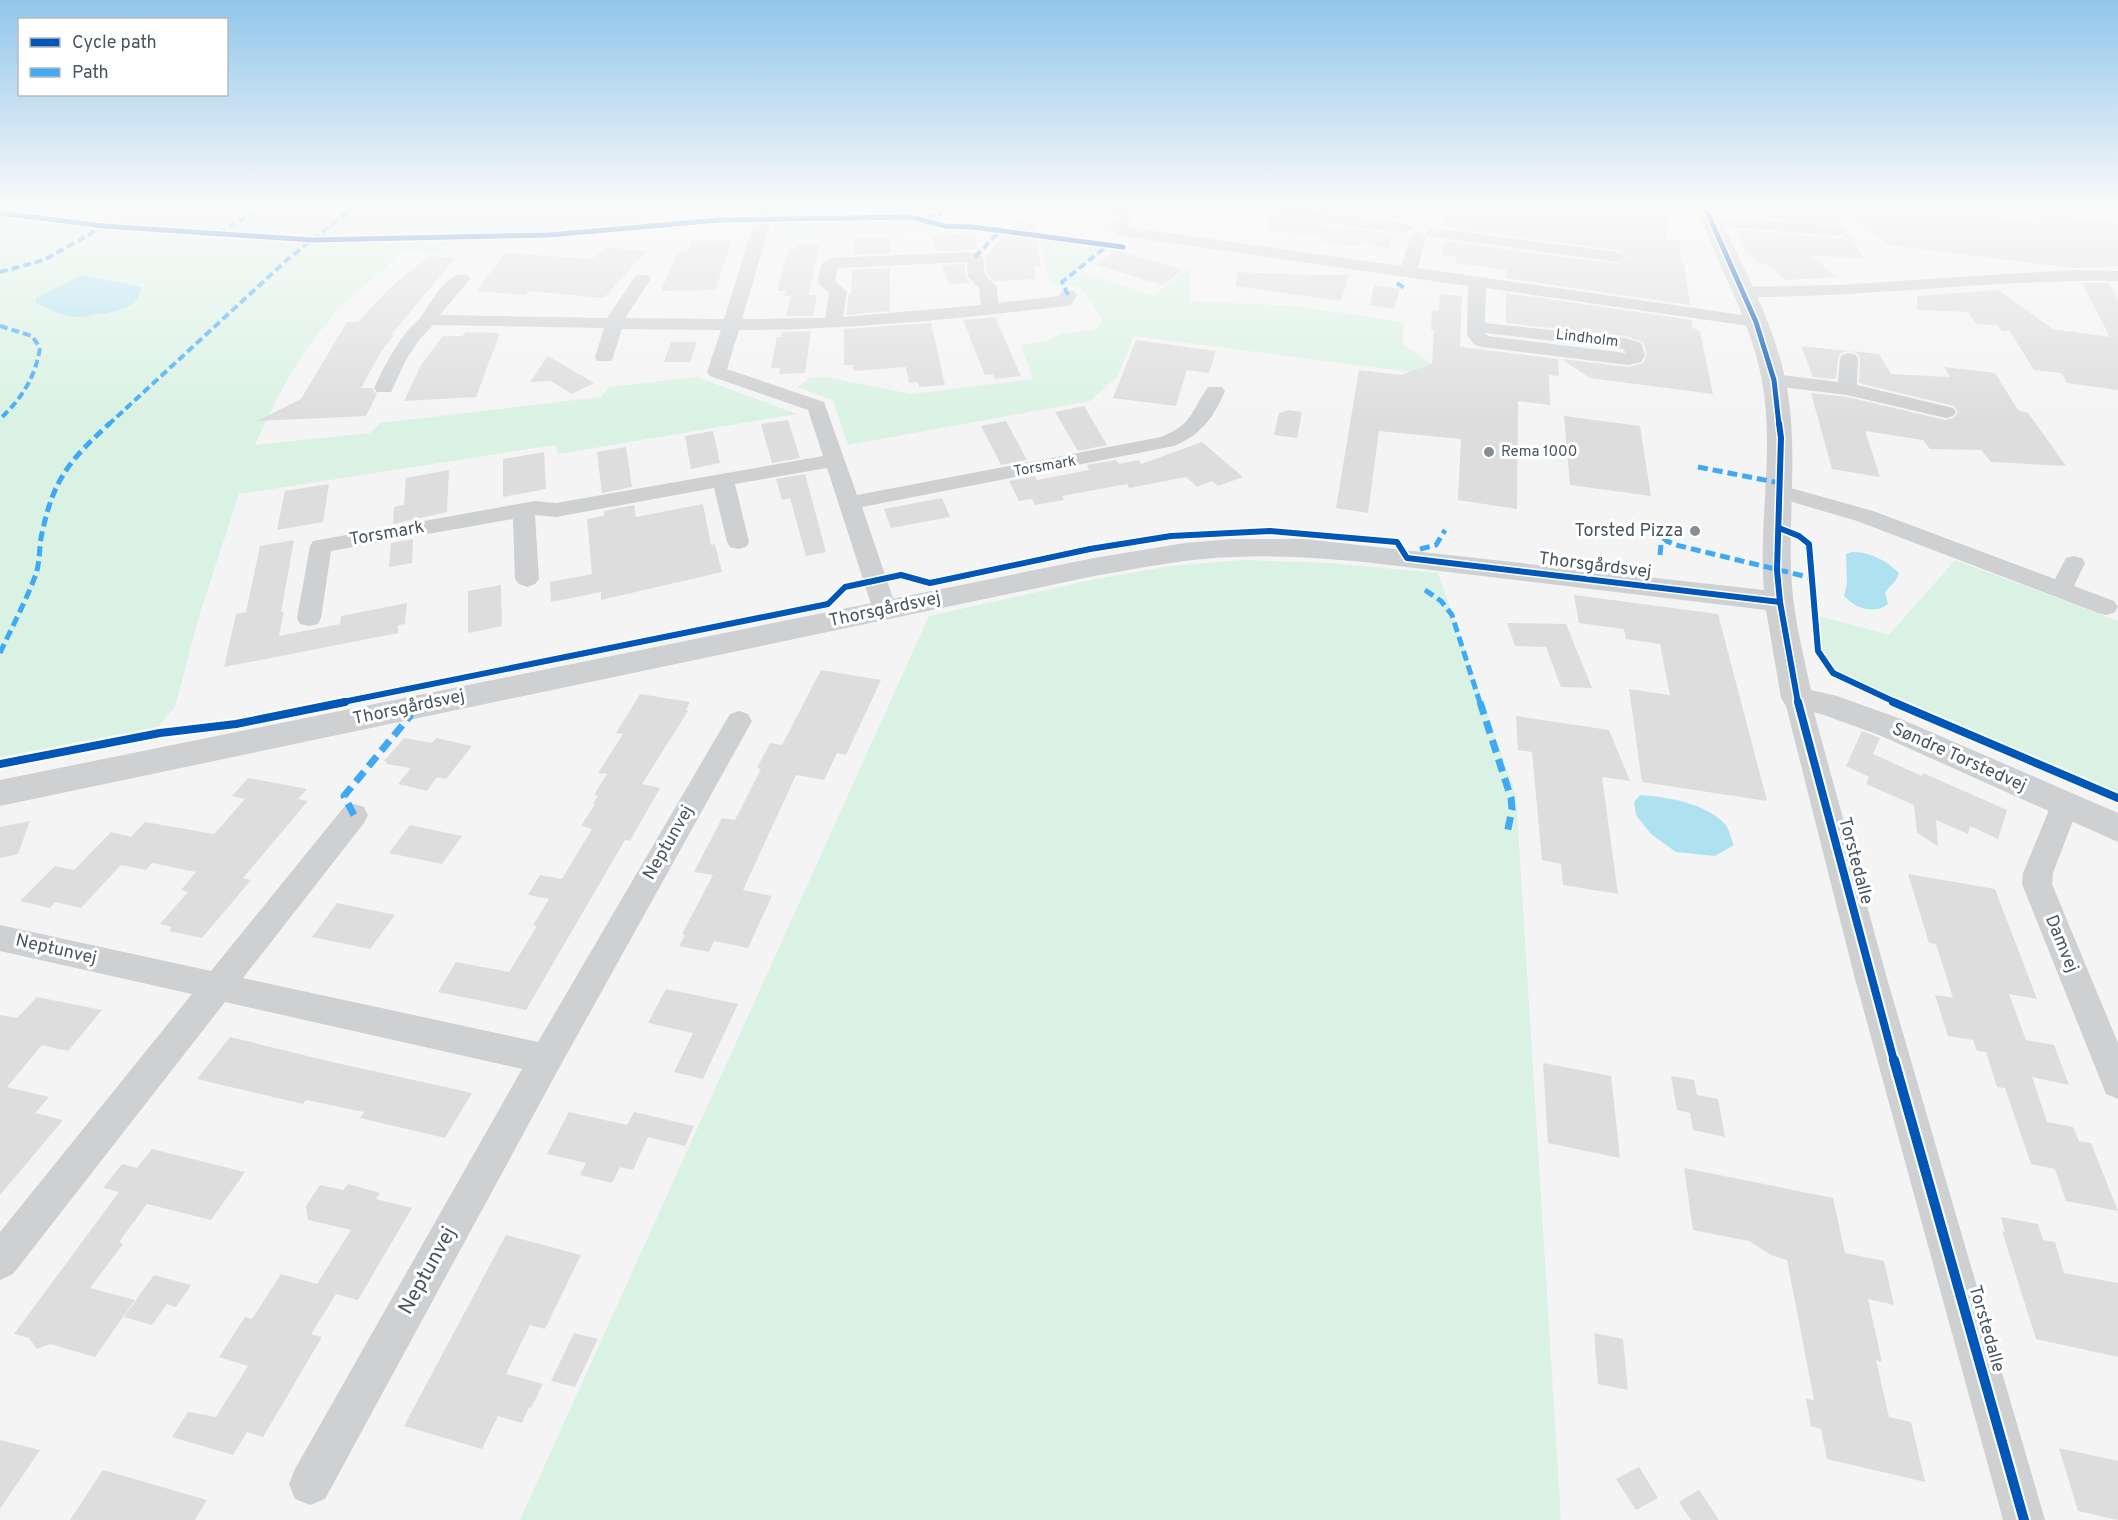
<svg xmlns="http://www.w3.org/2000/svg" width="2118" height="1520" font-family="Overpass,sans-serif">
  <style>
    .green { fill: #d9f2e3; fill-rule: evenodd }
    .water { fill: #aee2f0 }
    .building { fill: #ddddde }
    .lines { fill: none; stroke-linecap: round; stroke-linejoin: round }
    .minor { fill: #ced0d2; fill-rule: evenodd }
    .tertiary { fill: #ced0d2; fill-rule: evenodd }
    .quiet-far2 { stroke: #3fa9f5; stroke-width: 4; stroke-dasharray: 8 4; stroke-linecap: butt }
    .quiet-far1 { stroke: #3fa9f5; stroke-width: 5; stroke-dasharray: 10 5; stroke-linecap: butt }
    .quiet { stroke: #3fa9f5; stroke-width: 7; stroke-dasharray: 13 7; stroke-linecap: butt }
    .cycleway-far3-casing { stroke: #fff; stroke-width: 8 }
    .cycleway-far2-casing { stroke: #fff; stroke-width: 9 }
    .cycleway-far1-casing { stroke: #fff; stroke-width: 12 }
    .cycleway-casing { stroke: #fff; stroke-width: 14 }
    .cycleway-far3 { stroke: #0057b8; stroke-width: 5 }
    .cycleway-far2 { stroke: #0057b8; stroke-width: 6 }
    .cycleway-far1 { stroke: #0057b8; stroke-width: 8 }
    .cycleway { stroke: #0057b8; stroke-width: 10 }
    .poi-dot { fill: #868d94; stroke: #fff; stroke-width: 2 }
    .labels { text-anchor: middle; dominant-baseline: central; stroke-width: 6; stroke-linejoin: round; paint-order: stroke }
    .far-street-label { font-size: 15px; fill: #4a5661; stroke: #fff }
    .far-poi-label { font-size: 15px; fill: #4a5661; stroke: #fff; text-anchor: start }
    .poi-label { font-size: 18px; fill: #4a5661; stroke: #fff; text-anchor: end }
    .street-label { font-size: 18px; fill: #4a5661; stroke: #fff }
    .near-street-label { font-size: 21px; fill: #4a5661; stroke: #fff }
  </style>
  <rect width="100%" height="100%" fill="#f4f4f4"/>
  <!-- green -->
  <g class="green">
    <path d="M 0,207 L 754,207 L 748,221 L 503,241 L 449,243 L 438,253 L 404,251 C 380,273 352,294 330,319 C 297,357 275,400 255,445 L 370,433 L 381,423 L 601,397 L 609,387 L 697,377 L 797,414 L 558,454 L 555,445 L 239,494 L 199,616 L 175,707 L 158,727 L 0,757 ZM 244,234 L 328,237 L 322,242 L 236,238 Z"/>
    <polygon points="782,207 958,207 944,221 948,230 771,239"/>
    <polygon points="999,226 1115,242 1077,271 1153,296 1186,269 1190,269 1191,301 1293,306 1404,322 1403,344 1447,374 1442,376 1134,336 1117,377 1090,401 848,445 833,400 797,387 810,378 826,377 912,394 1033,379 1021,345 1047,341 1061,334 1093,330 1099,326 1102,319 1080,287 1057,286 1048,277 1040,239 995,241 987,237"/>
    <polygon points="1243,560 1329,563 1438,573 1516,795 1561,1520 520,1520 929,616 1096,579 1171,566"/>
    <path d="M 1955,560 L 2118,621 L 2118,793 L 1846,677 C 1819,653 1821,651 1819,616 L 1889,635 Z"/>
  </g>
  <!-- water -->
  <g class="water">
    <path d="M 82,275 L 142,287 C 138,308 116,312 98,314 C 92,314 86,317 80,317 C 66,318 49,309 36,303 L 36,298 Z"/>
    <path d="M 1852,552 C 1869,551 1887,561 1899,573 L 1896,580 L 1885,592 L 1888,604 C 1874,615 1855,608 1844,596 L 1847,584 L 1846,554 Z"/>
    <path d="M 1640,795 C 1668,797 1705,803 1725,824 C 1729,828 1731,839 1734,845 L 1715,856 L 1676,852 L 1651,834 L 1636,815 L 1634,802 Z"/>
  </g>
  <!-- building -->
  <g class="building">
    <polygon points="1269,207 1276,215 1294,221 1394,234 1389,249 1360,242 1358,247 1320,242 1322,237 1268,230"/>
    <polygon points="1303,207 1401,207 1398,220"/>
    <polygon points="1446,207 1656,207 1654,216 1668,218 1665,239 1680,241 1681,262 1684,263 1690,305 1506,278 1506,270 1456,263 1457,257 1442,255 1444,241 1617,264 1627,256 1617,250 1444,227"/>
    <polygon points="1726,207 1832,207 1843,226 1839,224 1730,216"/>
    <polygon points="1837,207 1990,207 1995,218 2044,223 2038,213 2118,223 2118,266 2099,267 2100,268 2073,268 1888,245"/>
    <polygon points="1017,219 1034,225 1041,265 1034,266 1036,279 995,281 987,274 985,258"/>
    <polygon points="1737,230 1839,238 1848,233 1864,259 1811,255 1837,277 1786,280 1767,264 1760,264 1747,253"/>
    <polygon points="975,233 977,250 936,251 930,235"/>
    <polygon points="890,237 890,253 853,255 854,238"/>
    <polygon points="691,241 732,241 715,290 661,291 678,251 687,252"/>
    <polygon points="798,244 820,244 808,295 817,295 813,316 786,316 791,296 784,296 786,291 777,291 789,249 797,249"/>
    <polygon points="605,247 646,251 604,298 529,291 525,295 476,291 505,253 592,259"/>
    <polygon points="1116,250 1159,263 1182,270 1163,285 1096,265"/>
    <polygon points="429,256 455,258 391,335 394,335 382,350 361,388 372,388 377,394 366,416 257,421 301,399 347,322 358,322 391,287"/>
    <polygon points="965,264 966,277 970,283 949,284 942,265"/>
    <polygon points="890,268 890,311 846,315 849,294 851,294 852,270"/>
    <polygon points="1237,272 1309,275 1349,275 1341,301 1236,286"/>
    <polygon points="2082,283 2109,283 2118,300 2118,390 2067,383 2061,373 2034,370 2010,331 2002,331 1997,325 1976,324 1968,312 1917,310 1917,296 1998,290 2053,329 2110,337"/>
    <polygon points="1374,285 1400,289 1394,309 1370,305"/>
    <polygon points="1506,293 1692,320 1692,327 1700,332 1713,394 1590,378 1561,359 1629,367 1643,363 1647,354 1643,342 1626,336 1506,323"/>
    <polygon points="1440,294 1462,296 1460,347 1558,359 1559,376 1549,375 1550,405 1518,401 1517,509 1458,500 1461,439 1379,431 1368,513 1336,508 1359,370 1401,375 1432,364 1434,330 1431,330 1432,310 1439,311"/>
    <polygon points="995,317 1021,376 995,379 993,374 985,375 963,320"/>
    <polygon points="931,323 945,385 919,387 918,382 909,383 906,367 853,371 853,365 844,365 844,329"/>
    <polygon points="811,331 805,373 779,374 780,368 771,368 777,337 781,337 782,332"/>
    <polygon points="466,332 500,333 476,397 404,401 421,365 443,336 462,336"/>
    <polygon points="1136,340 1216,351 1209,373 1187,370 1176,406 1113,398"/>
    <polygon points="671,342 697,342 690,362 664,362"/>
    <polygon points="1801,346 1848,351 1841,353 1838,358 1836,379 1813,377"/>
    <polygon points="1851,351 1879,354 1891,374 1950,377 1944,367 1995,373 2018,410 2028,413 2066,466 1991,462 1981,450 1930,449 1923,440 1865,431 1880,477 1832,469 1811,393 1847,397 1945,420 1954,418 1958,412 1954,406 1859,383 1860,358 1857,353"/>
    <polygon points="548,356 558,362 594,383 572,394 551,381 530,382"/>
    <polygon points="1084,406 1107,445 1078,451 1055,412"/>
    <polygon points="1289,410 1302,412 1297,438 1274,435 1279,413"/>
    <polygon points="1564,416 1640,426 1651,496 1570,485"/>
    <polygon points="788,420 800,458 772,463 761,424"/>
    <polygon points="1006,421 1027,460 1001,465 981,426"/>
    <polygon points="713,431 720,463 691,469 685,436"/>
    <polygon points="1202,442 1243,477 1218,486 1212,481 1197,487 1186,477 1129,488 1127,484 1062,496 1064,500 1035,505 1032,499 1019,501 1009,481 1035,476 1037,480 1089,470 1087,465 1116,460 1119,464 1139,460 1141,464"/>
    <polygon points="626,447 632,487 602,493 597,452"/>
    <polygon points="544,452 546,489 503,497 503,459"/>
    <polygon points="449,470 447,512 393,524 394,507 404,505 406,478"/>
    <polygon points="805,474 826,552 806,556 790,498 782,500 776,479"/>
    <polygon points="329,484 323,522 277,530 285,491"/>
    <polygon points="942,498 950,517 891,528 884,509"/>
    <polygon points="703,504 711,545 715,544 722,572 601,600 601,592 551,602 550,582 592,574 587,519 604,516 604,511 634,505 636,517"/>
    <polygon points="413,539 412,563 389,567 391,543"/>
    <polygon points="294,540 281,612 284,612 279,636 340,624 341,616 407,603 405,624 398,625 398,633 224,667 236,614 246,612 260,546"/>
    <polygon points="501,585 502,626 468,633 468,591"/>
    <polygon points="1574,595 1718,614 1767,801 1642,782 1629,689 1670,695 1660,644 1626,639 1624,629 1579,623"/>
    <polygon points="1507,623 1566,624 1592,688 1561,687 1546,647 1515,646"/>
    <polygon points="821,670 881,680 846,755 837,753 824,780 796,775 743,890 772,896 748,948 714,941 709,952 679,946 685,935 682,934 713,875 694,872 722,818 735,820 761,769 757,768 770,743 782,745"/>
    <polygon points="640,694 690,702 686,710 688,711 642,784 660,788 630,841 625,840 526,1010 438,992 456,962 509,972 537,926 533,925 549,899 528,895 540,875 562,879 592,829 581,826 595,804 593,804 598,796 594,795 607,774 598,773 623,734 616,733"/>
    <polygon points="1516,716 1609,730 1630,781 1602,777 1618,894 1563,885 1561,864 1542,860 1532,752 1518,750"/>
    <polygon points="1862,731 1880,738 1873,754 1922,776 1923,773 2007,810 1998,839 1970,826 1968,834 1936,820 1938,846 1917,833 1914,805 1866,784 1869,777 1846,766"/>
    <polygon points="404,738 432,743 436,738 472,746 446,779 437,777 427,791 398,784 411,768 386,764 387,762 384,761"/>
    <polygon points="248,778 307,789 298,799 308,801 243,878 251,880 202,938 169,931 172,927 160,924 188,892 181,890 196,872 152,863 146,870 121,865 81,908 55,902 50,908 20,901 55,866 74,870 111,832 131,837 145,822 214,834 245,799 232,796"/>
    <polygon points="30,821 18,854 0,858 0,827"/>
    <polygon points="410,825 462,836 442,864 389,853"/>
    <polygon points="1908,874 1995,889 2037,999 2009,994 2026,1040 2054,1045 2069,1085 2032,1077 2047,1122 2073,1127 2079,1141 2091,1143 2118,1211 2066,1201 2055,1169 2031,1164 2005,1088 1997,1087 1986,1052 1977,1051 1973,1040 1948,1036 1935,995 1953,998 1936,944 1929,943"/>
    <polygon points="337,903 395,915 370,949 312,937"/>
    <polygon points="666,989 738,1004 703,1079 674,1072 693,1033 648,1023"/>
    <polygon points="37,997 102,1010 68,1051 42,1045 7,1087 49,1097 35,1113 63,1120 0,1195 0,1015 17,1018"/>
    <polygon points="230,1037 332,1062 472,1093 445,1138 360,1118 364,1112 306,1100 303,1104 197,1079"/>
    <polygon points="1543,1063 1611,1076 1620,1158 1548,1143"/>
    <polygon points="1671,1076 1694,1080 1697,1095 1718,1099 1725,1137 1693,1130 1690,1113 1677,1110"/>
    <polygon points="569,1112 627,1125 634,1112 694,1126 685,1146 648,1137 633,1170 620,1167 612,1183 580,1175 586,1163 547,1154"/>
    <polygon points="152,1149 245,1172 211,1220 147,1204 119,1242 123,1244 90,1288 135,1300 95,1357 50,1344 37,1349 29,1338 14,1334 119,1192 103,1188 122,1164 137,1168"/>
    <polygon points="1684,1168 1833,1198 1845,1253 1884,1261 1894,1305 1868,1299 1882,1362 1876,1360 1889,1417 1911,1422 1925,1482 1827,1459 1821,1429 1811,1426 1806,1399 1814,1400 1787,1260 1771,1255 1749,1241 1693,1230"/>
    <polygon points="348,1184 380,1193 376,1199 412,1208 358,1300 336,1294 311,1334 322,1337 263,1437 247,1432 233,1455 172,1437 188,1412 216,1417 248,1366 219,1357 245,1317 252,1319 281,1274 317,1284 351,1230 308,1220 306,1206 320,1185 343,1190"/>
    <polygon points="2001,1217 2038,1224 2043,1240 2055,1242 2064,1273 2118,1283 2118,1357 2036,1339 2002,1231 2005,1232"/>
    <polygon points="506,1235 581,1255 545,1329 530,1325 506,1374 543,1384 531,1408 529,1407 522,1423 498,1416 482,1449 404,1426"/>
    <polygon points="154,1275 191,1285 176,1307 167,1304 152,1325 124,1317"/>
    <polygon points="574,1333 598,1339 575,1387 551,1381"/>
    <polygon points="1594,1333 1623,1339 1628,1390 1598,1384"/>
    <polygon points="0,1440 40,1450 0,1509"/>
    <polygon points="2059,1448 2118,1461 2118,1520 2078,1511"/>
    <polygon points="1639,1467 1658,1498 1636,1510 1616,1479"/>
    <polygon points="103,1470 207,1500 195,1520 70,1520"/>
    <polygon points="1699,1490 1719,1520 1691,1520 1679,1502"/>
  </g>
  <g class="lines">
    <!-- minor -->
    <g class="minor">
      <path d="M 759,207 L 775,207 L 742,319 L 825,318 L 829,293 L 817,282 L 822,263 L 830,258 L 975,252 L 983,257 L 985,275 L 997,287 L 998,303 L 1059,296 L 1062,291 L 1074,291 L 1077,295 L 1071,305 L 1065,306 C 956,319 848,330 739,330 L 727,369 L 824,402 L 857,495 L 1161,437 C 1194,423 1190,413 1208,387 L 1222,387 L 1225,391 C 1214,417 1201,435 1174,446 L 862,507 L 897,610 L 893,616 L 885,618 L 877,616 L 873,610 L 827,468 L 735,484 L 749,542 L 746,547 L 738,549 L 730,547 L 727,542 L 714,488 L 556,517 L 535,515 L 539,579 L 535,584 L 527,587 L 519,584 L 515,579 L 513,519 L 331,551 L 321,618 L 318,624 L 309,626 L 300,624 L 297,618 L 310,546 L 313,541 L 535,501 L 556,503 L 823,456 L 808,410 L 710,376 L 707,372 L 721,330 L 622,329 L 613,357 L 611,361 L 597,361 L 595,357 L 604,328 L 433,325 L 419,340 L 406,360 L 391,392 L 377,392 L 374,388 C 383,369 392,351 405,334 C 409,328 416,323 421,317 C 431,303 447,270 467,275 L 470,279 L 440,315 L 607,318 L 636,275 L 648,275 L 651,279 L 625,318 L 724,319 ZM 967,262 L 968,277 L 979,288 L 981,305 L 843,317 L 847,292 L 835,281 L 837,268 Z"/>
      <path d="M 1086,207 L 1130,209 L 1132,212 L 1127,227 L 1401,266 L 1410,237 L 1418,232 L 1426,237 L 1418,268 L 1756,317 L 1762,318 L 1765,322 L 1762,326 L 1756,327 L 1486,288 L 1485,323 L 1626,338 L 1641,343 L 1645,355 L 1641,362 L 1628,365 L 1482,347 L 1475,345 L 1467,335 L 1468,286 L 1122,236 L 1116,234 L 1110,228 L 1115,215 L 1088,210 ZM 1485,333 L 1623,349 L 1626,353 L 1488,336 Z"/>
      <polygon points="1273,207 1289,207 1405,223 1413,228 1405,233 1294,219 1277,213"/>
      <polygon points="1712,217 1839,226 1847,231 1839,236 1706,225 1704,222 1706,219"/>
      <polygon points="1433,228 1617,252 1625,257 1617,262 1427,236 1425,233 1427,230"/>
      <path d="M 2071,270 L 2118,271 L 2118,281 C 1993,279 1868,298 1743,297 L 1737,296 L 1734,292 L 1737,288 L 1743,287 L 1837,285 Z"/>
      <polygon points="1849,353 1856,355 1858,359 1857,385 1953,408 1956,412 1953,416 1946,418 1847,395 1774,386 1767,384 1764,380 1767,376 1774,374 1838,382 1840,359 1842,355"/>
      <polygon points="1780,485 1873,511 2055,579 2066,558 2074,556 2082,558 2085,563 2074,586 2114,601 2118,607 2114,613 2106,615 2098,613 1857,521 1772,496 1769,491 1772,486"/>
      <polygon points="1797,689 1806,691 1810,698 1886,975 2045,1520 2003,1520 1854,975 1784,698 1788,691"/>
      <polygon points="739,711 748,714 752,721 558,1070 325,1499 310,1505 295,1499 289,1484 295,1469 522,1069 225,1002 13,1274 0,1280 0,1232 192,994 0,951 0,925 211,971 344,807 354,804 364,807 368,815 364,823 243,978 538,1042 730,714"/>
      <polygon points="2065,794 2075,797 2079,805 2053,873 2052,884 2118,1043 2118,1099 2106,1094 2022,884 2023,873 2051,805 2055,797"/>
    </g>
    <!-- tertiary -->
    <path class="tertiary" d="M 1696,207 L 1715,207 C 1741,264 1774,321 1786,383 C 1798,445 1789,507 1791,569 C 1792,610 1802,649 1811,690 L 1837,696 L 1901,719 L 2118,813 L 2118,842 L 1879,735 L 1821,714 L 1786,706 L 1781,698 L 1766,610 L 1364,562 C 1321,558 1278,555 1235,557 C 1188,558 1141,568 1094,576 L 0,806 L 0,780 L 1094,558 L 1185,543 L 1234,539 L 1304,539 L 1764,590 C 1758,521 1775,451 1762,381 C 1751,319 1717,265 1696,207 Z"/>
    <!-- quiet-far2 -->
    <g class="quiet-far2">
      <polyline points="926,216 940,214 949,207"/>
      <polyline points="218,233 265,207"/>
      <polyline points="975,257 1000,231"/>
      <polyline points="0,272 44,260 104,226"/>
      <polyline points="1397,283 1406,289"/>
      <polyline points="1068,295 1062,282 1107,246"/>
      <path d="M 0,326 L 32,336 L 40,348 C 35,378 22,398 0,419"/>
      <polyline points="108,425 288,259 354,207"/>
    </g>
    <!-- quiet-far1 -->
    <g class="quiet-far1">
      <polyline points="1698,467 1780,483"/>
      <polyline points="1652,528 1667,541 1676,545 1812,578"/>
      <polyline points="1420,549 1436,545 1445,530"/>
      <polyline points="1660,555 1661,545 1667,541"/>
      <polyline points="1425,590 1441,601 1452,615 1480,703"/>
      <path d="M 0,653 C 12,627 26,601 36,574 C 40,562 39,546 42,533 C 54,478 69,461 110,423"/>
    </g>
    <!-- quiet -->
    <g class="quiet">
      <polyline points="1480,702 1511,798 1512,809 1507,834"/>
      <polyline points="354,815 344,796 410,716 409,708"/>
    </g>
    <defs>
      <g id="cycleway-far3">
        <polyline points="1705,207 1756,322 1774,380 1779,425"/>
        <polyline points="0,213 104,226 312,240 549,235 719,220 911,217 945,226 973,227 1123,247"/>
      </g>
      <g id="cycleway-far2">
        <polyline points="1779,423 1781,438 1777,570 1780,602 1798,703"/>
        <polyline points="1779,528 1799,536 1809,544 1818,651 1833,673 1897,703"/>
        <polyline points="338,703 828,604 845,587 901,575 930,583 1090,549 1171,536 1270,531 1397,542 1407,558 1780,602"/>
      </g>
      <g id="cycleway-far1">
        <polyline points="1798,702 1894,1061"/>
        <polyline points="1893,702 2118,798"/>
        <polyline points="0,764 160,733 236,724 345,702"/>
      </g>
      <polyline id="cycleway" points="1894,1060 2024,1520"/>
    </defs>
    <!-- cycleway-far3 casing -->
    <use href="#cycleway-far3" class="cycleway-far3-casing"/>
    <!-- cycleway-far2 casing -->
    <use href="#cycleway-far2" class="cycleway-far2-casing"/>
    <!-- cycleway-far1 casing -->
    <use href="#cycleway-far1" class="cycleway-far1-casing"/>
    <!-- cycleway casing -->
    <use href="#cycleway" class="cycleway-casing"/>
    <!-- cycleway-far3 -->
    <use href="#cycleway-far3" class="cycleway-far3"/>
    <!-- cycleway-far2 -->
    <use href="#cycleway-far2" class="cycleway-far2"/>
    <!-- cycleway-far1 -->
    <use href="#cycleway-far1" class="cycleway-far1"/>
    <!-- cycleway -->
    <use href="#cycleway" class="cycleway"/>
  </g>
  <!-- sky -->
  <linearGradient id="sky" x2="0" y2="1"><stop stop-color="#91c6eb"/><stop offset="0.49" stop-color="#fafafa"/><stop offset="1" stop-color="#fafafa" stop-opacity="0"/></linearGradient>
  <rect width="2118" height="420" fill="url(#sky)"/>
  <!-- markers -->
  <g class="poi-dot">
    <circle cx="1489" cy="452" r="6"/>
    <circle cx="1695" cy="531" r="6"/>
  </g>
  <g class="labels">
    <!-- far-street labels -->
    <g class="far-street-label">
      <text transform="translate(1587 339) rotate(7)">Lindholm</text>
      <text transform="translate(1045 467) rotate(-10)">Torsmark</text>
    </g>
    <!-- far-poi labels -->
    <g class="far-poi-label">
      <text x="1501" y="452">Rema 1000</text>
    </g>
    <!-- poi labels -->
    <g class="poi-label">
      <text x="1683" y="531">Torsted Pizza</text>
    </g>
    <!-- street labels -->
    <g class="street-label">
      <text transform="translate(387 534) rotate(-10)">Torsmark</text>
      <text transform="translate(1595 566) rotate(7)">Thorsgårdsvej</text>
      <text transform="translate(885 610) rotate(-12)">Thorsgårdsvej</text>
      <text transform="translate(409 708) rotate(-12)">Thorsgårdsvej</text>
      <text transform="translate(1959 758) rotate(24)">Søndre Torstedvej</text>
      <text transform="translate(669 843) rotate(-60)">Neptunvej</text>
      <text transform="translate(1855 861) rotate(75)">Torstedalle</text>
      <text transform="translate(2061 944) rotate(68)">Damvej</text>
      <text transform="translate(56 950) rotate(13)">Neptunvej</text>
      <text transform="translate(1986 1329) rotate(74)">Torstedalle</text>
    </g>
    <!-- near-street labels -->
    <g class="near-street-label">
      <text transform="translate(428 1271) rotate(-61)">Neptunvej</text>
    </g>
  </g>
  <!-- legend -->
  <rect x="18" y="18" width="210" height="78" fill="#ffffff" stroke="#b7bbc0" stroke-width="1.5"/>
  <rect x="30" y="38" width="30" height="9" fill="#0057b8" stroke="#b7bbc0" stroke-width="1.5"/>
  <text x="72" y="48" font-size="18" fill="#4a5661">Cycle path</text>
  <rect x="30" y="68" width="30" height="9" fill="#3fa9f5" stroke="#b7bbc0" stroke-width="1.5"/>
  <text x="72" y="78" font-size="18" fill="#4a5661">Path</text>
</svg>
